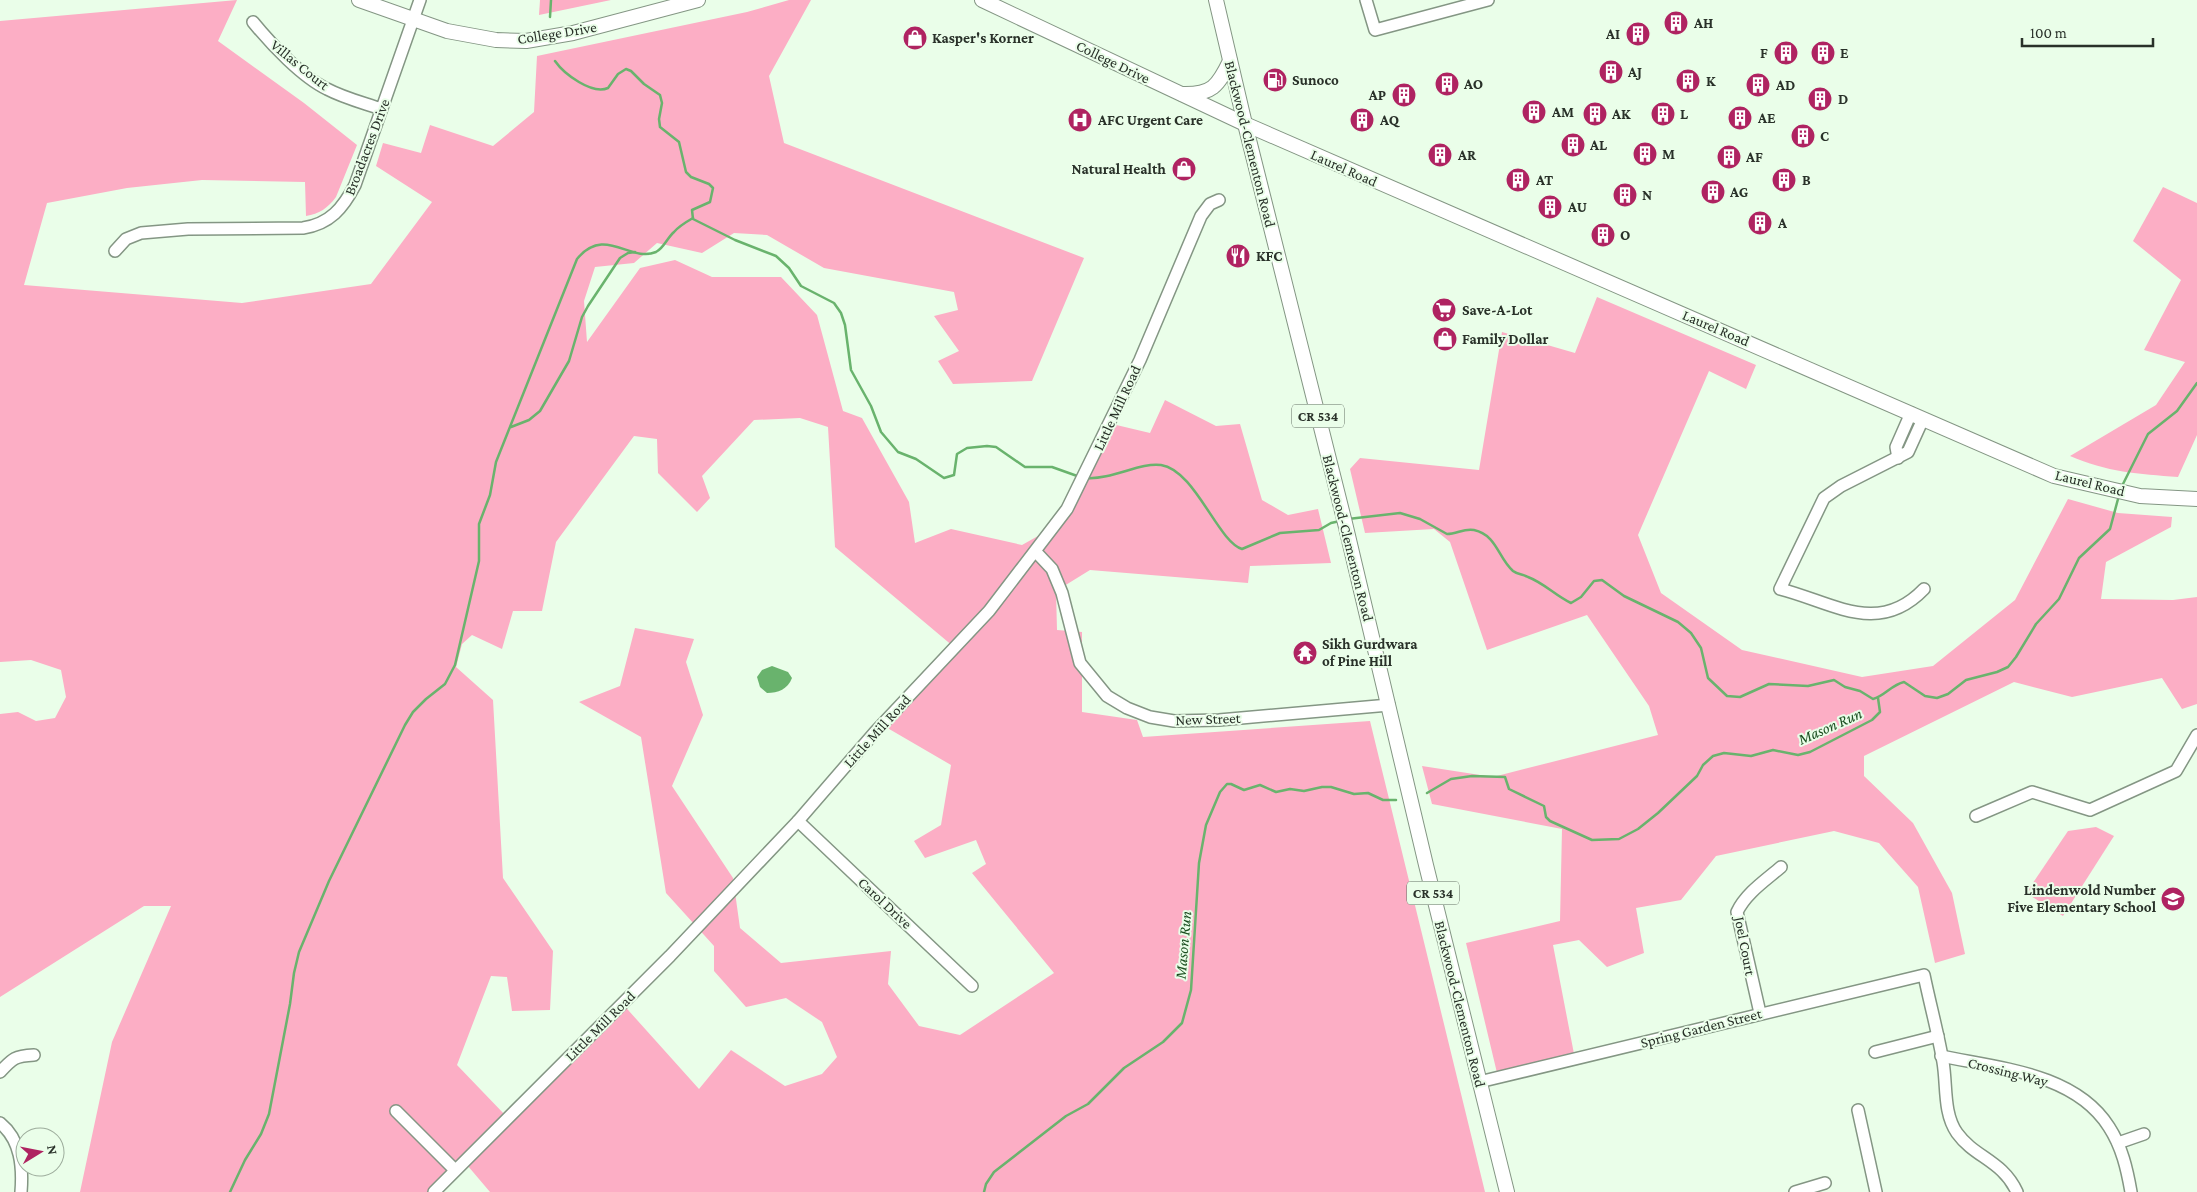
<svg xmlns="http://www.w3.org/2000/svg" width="2197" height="1192" font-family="'Crimson Pro',serif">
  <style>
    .green { fill: #fcaec5; fill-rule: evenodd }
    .water { fill: #69b36d }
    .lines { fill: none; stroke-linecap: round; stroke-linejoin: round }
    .stream { stroke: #69b36d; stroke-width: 2.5 }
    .minor-casing { stroke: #849684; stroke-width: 14 }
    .major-casing { stroke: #849684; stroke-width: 16 }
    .minor { stroke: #fff; stroke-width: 11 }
    .major { stroke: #fff; stroke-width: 14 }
    .labels { text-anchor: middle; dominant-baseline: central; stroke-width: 4; stroke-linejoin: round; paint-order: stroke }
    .shield { fill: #eafee9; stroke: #636e63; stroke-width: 1 }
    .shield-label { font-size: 14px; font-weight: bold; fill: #293129 }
    .poi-label { font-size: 15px; font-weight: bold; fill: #293129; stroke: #eafee9; text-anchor: start }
    .street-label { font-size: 15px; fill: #293129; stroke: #eafee9 }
    .water-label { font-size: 16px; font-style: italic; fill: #1b4e20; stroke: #eafee9 }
  </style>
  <rect width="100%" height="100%" fill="#eafee9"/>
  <!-- green -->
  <g class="green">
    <path d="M 237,0 L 218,41 L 304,103 L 357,145 L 336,197 C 328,208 319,214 306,216 L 305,182 L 202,180 L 127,188 L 47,203 L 24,285 L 242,303 L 371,284 L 432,202 L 376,166 L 383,143 L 421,153 L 430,125 L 493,146 L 534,112 L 537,56 L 747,12 L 789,0 L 811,0 L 769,76 L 784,143 L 1084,258 L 1032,381 L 953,384 L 938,361 L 959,351 L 934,316 L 958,310 L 954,292 L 824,268 L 767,235 L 734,233 L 702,253 L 657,243 L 634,263 L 595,267 L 584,301 L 587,342 L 640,268 L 675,260 L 712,277 L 781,277 L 817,315 L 843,411 L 862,418 L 909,502 L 915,543 L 951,529 L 1022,545 L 1054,527 L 1108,423 L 1150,433 L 1165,400 L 1216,426 L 1240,424 L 1262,500 L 1288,515 L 1318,509 L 1331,563 L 1250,566 L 1248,583 L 1090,570 L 1056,591 L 1057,630 L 1082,632 L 1082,712 L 1137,720 L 1143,737 L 1370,721 L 1485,1192 L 490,1192 L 462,1159 L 429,1192 L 80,1192 L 112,1042 L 171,906 L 144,906 L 0,997 L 0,714 L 18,712 L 36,721 L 55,718 L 66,697 L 61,670 L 31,660 L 0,662 L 0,21 ZM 800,418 L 828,427 L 835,547 L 954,647 L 884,726 L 951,765 L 941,825 L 914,841 L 925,858 L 976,840 L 986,864 L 972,873 L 1054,973 L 960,1035 L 919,1026 L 888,984 L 891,951 L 781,963 L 740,928 L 733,878 L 672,786 L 703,715 L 686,662 L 694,639 L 635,628 L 620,686 L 579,702 L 641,737 L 666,893 L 714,946 L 714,971 L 746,1007 L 786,998 L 822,1022 L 837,1057 L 822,1074 L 785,1086 L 731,1050 L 699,1089 L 620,1001 L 506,1116 L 457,1065 L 491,976 L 507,977 L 512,1011 L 550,1010 L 553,951 L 503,878 L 493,700 L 456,667 L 462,644 L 472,635 L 502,649 L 513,611 L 542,611 L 556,542 L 634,436 L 657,439 L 658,473 L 697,512 L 710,498 L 702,476 L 754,420 Z"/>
    <polygon points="540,0 611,0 539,15"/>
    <path d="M 2163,187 L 2197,203 L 2197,435 L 2178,477 C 2139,474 2106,472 2070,456 L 2156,405 L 2185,362 L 2144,350 L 2181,280 L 2133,241 Z"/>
    <polygon points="1597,297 1756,365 1746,389 1709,371 1638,535 1661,593 1742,650 1862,677 1933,666 2015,600 2068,499 2118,513 2172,517 2171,527 2106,562 2101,599 2173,600 2197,597 2197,704 2182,709 2162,678 2072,697 2014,682 1864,756 1864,776 1913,823 1952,893 1965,954 1935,963 1918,887 1879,843 1834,831 1716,856 1681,900 1636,908 1644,953 1607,967 1579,940 1553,945 1575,1059 1498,1077 1466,943 1560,921 1562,829 1432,804 1422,766 1493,777 1658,735 1649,706 1587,615 1487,650 1450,542 1434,529 1365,533 1350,469 1360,458 1479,470 1502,332 1575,353"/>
    <polygon points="2096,827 2114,836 2063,916 2026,893 2068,831"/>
  </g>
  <!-- water -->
  <path class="water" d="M 772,666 L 788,672 L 792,678 C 788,689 778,693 767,693 L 760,687 L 757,677 L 762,670 Z"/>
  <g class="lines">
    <!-- stream -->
    <g class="stream">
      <polyline points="550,17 551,0"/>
      <path d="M 555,61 C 564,74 592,95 608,88 L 618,74 L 626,69 L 631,71 L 644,84 L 660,95 L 662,103 L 659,119 L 660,127 L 679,142 L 686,172 L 691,177 L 709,184 L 713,188 L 710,202 L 692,210 L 693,219 L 735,240 L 776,256 L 789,268 L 801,286 L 834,303 L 841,313 L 845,325 L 851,370 L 871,406 L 881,432 L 898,452 L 916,459 L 944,478 L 954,475 L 957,454 L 967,448 L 987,446 L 996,447 L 1025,467 L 1052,467 L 1080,477"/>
      <polyline points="511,427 529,420 540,411 569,361 582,317 588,306 620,258 628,253 635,252"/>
      <path d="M 1086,478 C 1112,480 1140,462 1161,465 C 1195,470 1218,542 1242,549 L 1280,533 L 1319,530 L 1331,523 L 1340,521"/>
      <polyline points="2123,484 2148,434 2177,411 2197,383"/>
      <path d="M 1348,519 L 1400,513 L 1420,519 L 1447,534 C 1457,534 1464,528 1474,530 C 1497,535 1498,558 1513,571 C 1518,575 1523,574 1528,577 C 1544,583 1556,596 1571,603 L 1581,597 L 1594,581 L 1602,580 L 1624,596 L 1678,622 L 1691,633 L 1701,648 L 1708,678 L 1727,696 L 1740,697 L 1769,684 L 1808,686 L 1834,680 L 1845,687 L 1860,691 L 1873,699 C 1885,696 1891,685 1904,682 L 1925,696 L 1937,698 L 1948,694 L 1966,680 L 1997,672 L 2008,667 L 2016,657 L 2036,624 L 2059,599 L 2079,558 L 2110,529 L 2118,499"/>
      <polyline points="1427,793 1451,779 1472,776 1505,777 1509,789 1544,806 1546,817 1550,821 1592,840 1619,839 1638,829 1658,813 1697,776 1703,765 1713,756 1724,753 1751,756 1773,750 1798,755 1810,752 1872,720 1880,712 1878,698"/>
      <path d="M 230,1192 L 245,1160 L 261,1134 L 269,1114 L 290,1004 L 294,973 L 299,952 L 329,881 L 405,725 L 413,712 L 426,699 L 445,684 L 455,665 L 479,561 L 479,524 L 490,495 L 496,462 L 577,259 C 605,225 630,263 656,252 C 664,248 667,238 674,232 C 679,226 686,222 693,218"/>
      <polyline points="984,1192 986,1184 994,1172 1066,1116 1088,1104 1124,1068 1163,1042 1182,1023 1191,990 1199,863 1206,825 1220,792 1227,784 1231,784 1244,790 1260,785 1276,792 1290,789 1304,791 1322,787 1331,787 1354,794 1368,793 1383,800 1396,800"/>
    </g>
    <defs>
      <g id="minor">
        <polyline points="1366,0 1375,30 1488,0"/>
        <path d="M 253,22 C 271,44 302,77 327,89 C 344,98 364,103 381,109"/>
        <path d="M 115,251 L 126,239 L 141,233 L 188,229 L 303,228 C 330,224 343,208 355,185 L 420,0"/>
        <path d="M 1923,419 L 1908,452 L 1841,486 L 1824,498 L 1780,589 C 1832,602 1878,637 1924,589"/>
        <polyline points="1898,458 1896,447 1911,413"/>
        <polyline points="1036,552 1052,569 1062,593 1080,663 1107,696 1127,708 1150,717 1174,721 1219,720 1389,705"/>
        <polyline points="1976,816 2032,792 2090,810 2176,771 2197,735"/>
        <polyline points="798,821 972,986"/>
        <path d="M 1760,1013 L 1737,912 C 1746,893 1766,880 1781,867"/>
        <polyline points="1875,1052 1938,1036"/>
        <path d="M 1941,1056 C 1998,1068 2075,1073 2109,1127 C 2122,1147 2127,1169 2131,1192"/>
        <path d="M 0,1072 C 13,1058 15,1056 34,1055"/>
        <path d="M 1479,1082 L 1924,975 C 1930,1004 1938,1033 1943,1062 C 1947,1085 1943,1113 1957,1133 C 1975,1158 2002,1160 2017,1192"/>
        <polyline points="1858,1110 1876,1192"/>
        <polyline points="396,1111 455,1170"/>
        <path d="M 0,1123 C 21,1140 23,1167 21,1192"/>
        <polyline points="2118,1143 2144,1134"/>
        <polyline points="434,1192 670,956 798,821 875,732 989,611 1067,509 1140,360 1201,216 1210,204 1219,200"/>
        <polyline points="1795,1192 1825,1183"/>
      </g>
      <g id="major">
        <polyline points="359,0 447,31 496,40 526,41 573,33 698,0"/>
        <polyline points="982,0 1245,124 2054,476 2140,496 2197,499"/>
        <polyline points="1216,0 1245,124 1345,523 1426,865 1507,1192"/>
        <path d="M 1182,94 C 1212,95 1218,86 1230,61"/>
      </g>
    </defs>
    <!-- minor casing -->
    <use href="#minor" class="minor-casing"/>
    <!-- major casing -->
    <use href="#major" class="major-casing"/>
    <!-- minor -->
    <use href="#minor" class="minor"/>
    <!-- major -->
    <use href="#major" class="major"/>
  </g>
  <!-- icons -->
  <defs>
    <symbol id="building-disc" viewBox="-11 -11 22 22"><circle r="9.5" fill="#af2361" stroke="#eafee9"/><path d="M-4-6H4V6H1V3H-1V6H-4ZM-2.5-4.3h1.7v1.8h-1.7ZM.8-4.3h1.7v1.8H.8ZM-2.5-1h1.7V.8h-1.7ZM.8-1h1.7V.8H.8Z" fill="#fff"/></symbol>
    <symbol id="shop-disc" viewBox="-11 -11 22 22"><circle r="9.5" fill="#af2361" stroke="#eafee9"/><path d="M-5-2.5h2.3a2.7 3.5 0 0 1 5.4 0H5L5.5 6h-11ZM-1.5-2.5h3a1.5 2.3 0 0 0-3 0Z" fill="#fff"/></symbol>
    <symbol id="fuel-disc" viewBox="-11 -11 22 22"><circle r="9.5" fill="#af2361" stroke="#eafee9"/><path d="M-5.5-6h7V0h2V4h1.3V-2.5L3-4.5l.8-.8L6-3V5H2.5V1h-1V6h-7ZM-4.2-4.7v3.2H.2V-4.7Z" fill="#fff"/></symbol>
    <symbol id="hospital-disc" viewBox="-11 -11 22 22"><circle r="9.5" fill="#af2361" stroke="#eafee9"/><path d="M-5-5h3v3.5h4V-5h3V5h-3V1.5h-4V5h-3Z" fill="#fff"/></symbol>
    <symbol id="restaurant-disc" viewBox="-11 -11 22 22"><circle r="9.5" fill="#af2361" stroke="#eafee9"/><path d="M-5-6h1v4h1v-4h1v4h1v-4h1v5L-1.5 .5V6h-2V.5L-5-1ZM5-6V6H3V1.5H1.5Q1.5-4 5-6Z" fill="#fff"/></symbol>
    <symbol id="supermarket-disc" viewBox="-11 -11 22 22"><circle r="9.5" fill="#af2361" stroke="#eafee9"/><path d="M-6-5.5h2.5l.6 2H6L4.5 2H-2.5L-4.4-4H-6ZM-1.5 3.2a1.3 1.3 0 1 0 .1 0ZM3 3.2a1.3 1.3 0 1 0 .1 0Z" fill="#fff"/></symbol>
    <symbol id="temple-disc" viewBox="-11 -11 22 22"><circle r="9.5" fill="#af2361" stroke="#eafee9"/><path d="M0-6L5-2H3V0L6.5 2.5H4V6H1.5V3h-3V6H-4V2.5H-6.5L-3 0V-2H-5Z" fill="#fff"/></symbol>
    <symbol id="school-disc" viewBox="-11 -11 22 22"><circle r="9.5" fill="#af2361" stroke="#eafee9"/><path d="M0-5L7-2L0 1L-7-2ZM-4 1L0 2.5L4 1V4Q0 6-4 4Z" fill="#fff"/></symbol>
  </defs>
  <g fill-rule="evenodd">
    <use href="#building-disc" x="1662" y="9" width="28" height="28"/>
    <use href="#building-disc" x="1624" y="20" width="28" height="28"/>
    <use href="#shop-disc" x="901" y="24" width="28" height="28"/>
    <use href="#building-disc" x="1772" y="39" width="28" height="28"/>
    <use href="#building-disc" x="1809" y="39" width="28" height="28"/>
    <use href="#building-disc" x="1597" y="58" width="28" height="28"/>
    <use href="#fuel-disc" x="1261" y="66" width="28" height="28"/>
    <use href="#building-disc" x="1674" y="67" width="28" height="28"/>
    <use href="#building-disc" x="1433" y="70" width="28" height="28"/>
    <use href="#building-disc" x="1744" y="71" width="28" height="28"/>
    <use href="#building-disc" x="1390" y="81" width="28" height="28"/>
    <use href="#building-disc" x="1806" y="85" width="28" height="28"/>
    <use href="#building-disc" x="1520" y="98" width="28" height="28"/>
    <use href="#building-disc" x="1581" y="100" width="28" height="28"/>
    <use href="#building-disc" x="1649" y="100" width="28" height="28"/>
    <use href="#building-disc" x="1726" y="104" width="28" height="28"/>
    <use href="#hospital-disc" x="1066" y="106" width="28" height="28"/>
    <use href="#building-disc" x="1348" y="106" width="28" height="28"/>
    <use href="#building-disc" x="1789" y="122" width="28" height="28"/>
    <use href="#building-disc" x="1559" y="131" width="28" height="28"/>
    <use href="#building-disc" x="1631" y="140" width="28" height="28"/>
    <use href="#building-disc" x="1426" y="141" width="28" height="28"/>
    <use href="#building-disc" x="1715" y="143" width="28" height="28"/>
    <use href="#shop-disc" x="1170" y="155" width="28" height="28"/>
    <use href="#building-disc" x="1504" y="166" width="28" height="28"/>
    <use href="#building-disc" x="1770" y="166" width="28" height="28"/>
    <use href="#building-disc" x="1699" y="178" width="28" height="28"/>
    <use href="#building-disc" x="1611" y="181" width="28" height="28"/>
    <use href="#building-disc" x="1536" y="193" width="28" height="28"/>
    <use href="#building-disc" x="1746" y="209" width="28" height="28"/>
    <use href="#building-disc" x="1589" y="221" width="28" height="28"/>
    <use href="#restaurant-disc" x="1224" y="242" width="28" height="28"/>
    <use href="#supermarket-disc" x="1430" y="296" width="28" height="28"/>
    <use href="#shop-disc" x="1431" y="325" width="28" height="28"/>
    <use href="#temple-disc" x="1291" y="639" width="28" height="28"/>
    <use href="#school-disc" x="2159" y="885" width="28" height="28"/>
  </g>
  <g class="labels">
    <!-- shield labels -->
    <g class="shield">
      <rect x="1292" y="404.5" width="52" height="23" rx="4"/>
      <rect x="1407" y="881.5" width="52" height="23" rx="4"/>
    </g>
    <g class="shield-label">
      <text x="1318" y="416">CR 534</text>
      <text x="1433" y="893">CR 534</text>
    </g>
    <!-- poi labels -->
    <g class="poi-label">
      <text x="1694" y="23">AH</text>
      <text x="1620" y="34" text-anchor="end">AI</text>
      <text x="932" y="38">Kasper's Korner</text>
      <text x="1768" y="53" text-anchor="end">F</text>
      <text x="1840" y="53">E</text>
      <text x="1628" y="72">AJ</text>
      <text x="1292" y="80">Sunoco</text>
      <text x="1706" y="81">K</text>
      <text x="1464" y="84">AO</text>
      <text x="1776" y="85">AD</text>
      <text x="1386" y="95" text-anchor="end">AP</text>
      <text x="1838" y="99">D</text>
      <text x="1552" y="112">AM</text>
      <text x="1612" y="114">AK</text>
      <text x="1680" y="114">L</text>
      <text x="1758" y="118">AE</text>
      <text x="1098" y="120">AFC Urgent Care</text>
      <text x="1380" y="120">AQ</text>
      <text x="1820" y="136">C</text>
      <text x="1590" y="145">AL</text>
      <text x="1662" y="154">M</text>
      <text x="1458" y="155">AR</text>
      <text x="1746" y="157">AF</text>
      <text x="1166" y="169" text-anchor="end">Natural Health</text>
      <text x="1536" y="180">AT</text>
      <text x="1802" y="180">B</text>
      <text x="1730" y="192">AG</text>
      <text x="1642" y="195">N</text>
      <text x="1568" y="207">AU</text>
      <text x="1778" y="223">A</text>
      <text x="1620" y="235">O</text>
      <text x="1256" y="256">KFC</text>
      <text x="1462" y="310">Save-A-Lot</text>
      <text x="1462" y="339">Family Dollar</text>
      <text x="1322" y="644">Sikh Gurdwara<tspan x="1322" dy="17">of Pine Hill</tspan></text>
      <text x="2156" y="890" text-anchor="end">Lindenwold Number<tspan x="2156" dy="17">Five Elementary School</tspan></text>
    </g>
    <!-- street labels -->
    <g class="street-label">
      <text transform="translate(557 33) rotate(-9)">College Drive</text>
      <text transform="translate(1113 62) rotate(26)">College Drive</text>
      <text transform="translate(300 65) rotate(39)">Villas Court</text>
      <text transform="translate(1250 144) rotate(76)">Blackwood-Clementon Road</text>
      <text transform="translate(367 147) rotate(-69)">Broadacres Drive</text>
      <text transform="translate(1344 168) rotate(24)">Laurel Road</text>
      <text transform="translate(1716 328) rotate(23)">Laurel Road</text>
      <text transform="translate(1117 408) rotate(-65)">Little Mill Road</text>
      <text transform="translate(2090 483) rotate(14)">Laurel Road</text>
      <text transform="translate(1348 538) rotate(76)">Blackwood-Clementon Road</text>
      <text transform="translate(1208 719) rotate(-2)">New Street</text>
      <text transform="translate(877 731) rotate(-48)">Little Mill Road</text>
      <text transform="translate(885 903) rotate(43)">Carol Drive</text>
      <text transform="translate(1745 946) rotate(79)">Joel Court</text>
      <text transform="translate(1460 1004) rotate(76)">Blackwood-Clementon Road</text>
      <text transform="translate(600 1026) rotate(-45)">Little Mill Road</text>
      <text transform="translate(1701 1028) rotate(-14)">Spring Garden Street</text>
      <text transform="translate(2008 1072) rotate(14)">Crossing Way</text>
    </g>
    <!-- water labels -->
    <g class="water-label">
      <text transform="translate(1830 726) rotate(-24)">Mason Run</text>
      <text transform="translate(1183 945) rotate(-85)">Mason Run</text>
    </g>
  </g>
  <!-- north arrow -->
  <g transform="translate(40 1152) rotate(80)"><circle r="24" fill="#eafee9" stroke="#9dac9c"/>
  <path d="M0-4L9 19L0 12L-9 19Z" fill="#af2361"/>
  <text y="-8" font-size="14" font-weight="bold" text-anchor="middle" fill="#293129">N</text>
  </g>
  <!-- scale -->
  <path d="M2022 38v8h131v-8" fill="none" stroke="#293129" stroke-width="2.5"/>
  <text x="2030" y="38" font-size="15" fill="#293129" stroke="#eafee9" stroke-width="4" paint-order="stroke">100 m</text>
</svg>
